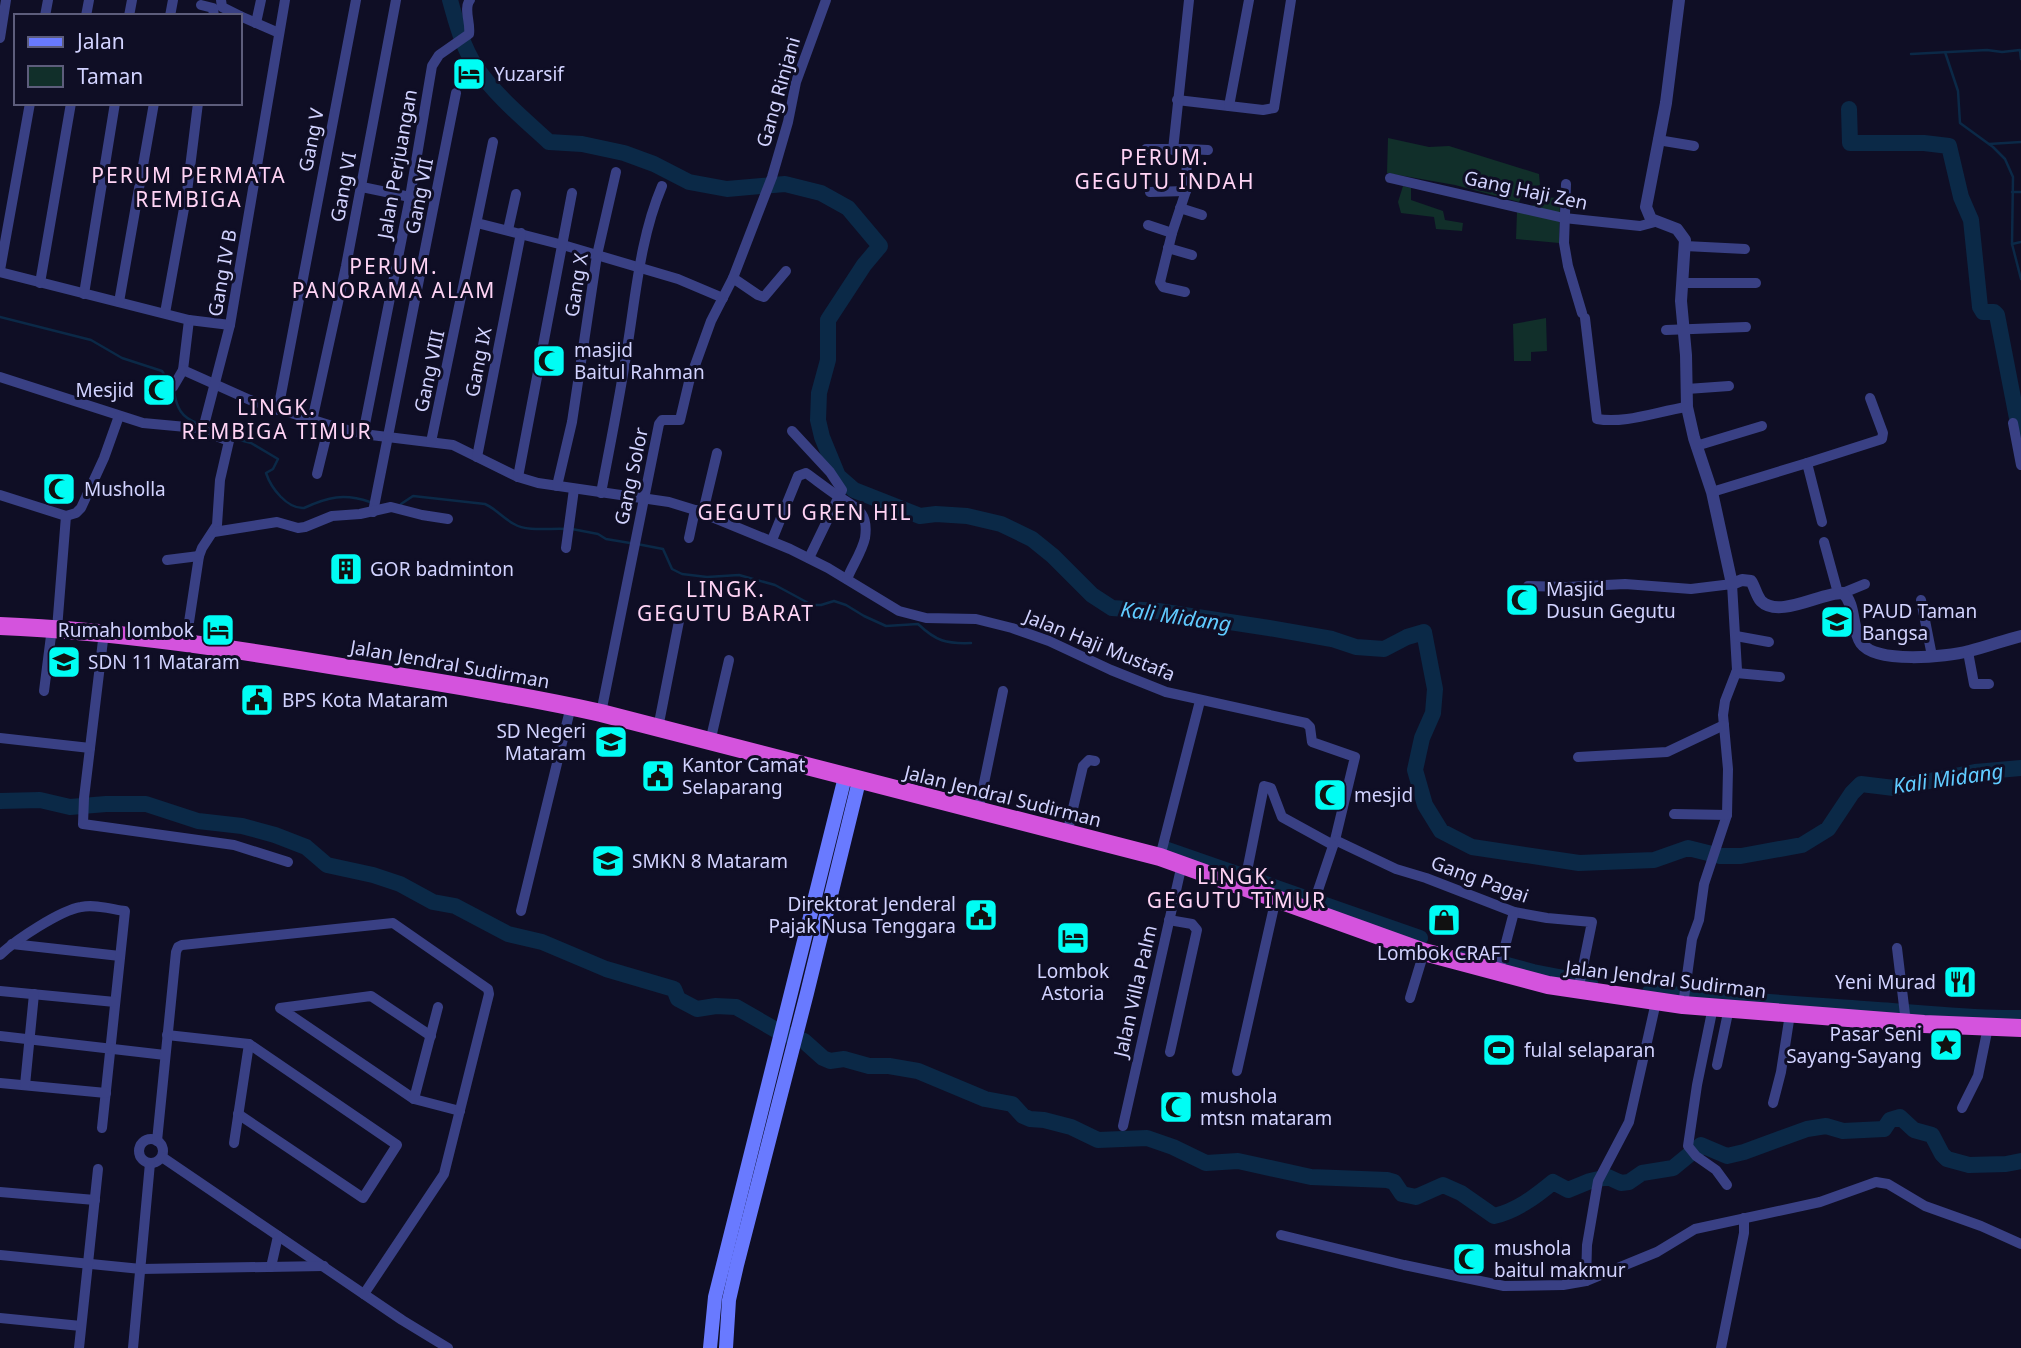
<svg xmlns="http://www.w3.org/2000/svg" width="2021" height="1348" font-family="'Noto Sans',sans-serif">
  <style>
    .green { fill: #112f2a }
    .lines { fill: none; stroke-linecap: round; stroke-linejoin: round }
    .stream { stroke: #0b2947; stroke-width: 2.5 }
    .river { stroke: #0b2947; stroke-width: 16 }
    .minor { stroke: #394084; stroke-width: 10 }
    .tertiary { stroke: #394084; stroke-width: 12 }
    .secondary { stroke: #697aff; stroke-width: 14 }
    .trunk { stroke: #d453dd; stroke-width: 18 }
    .labels { text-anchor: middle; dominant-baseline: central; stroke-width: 6; stroke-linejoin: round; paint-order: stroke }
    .poi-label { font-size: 19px; fill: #d2d3ff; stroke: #0f0e25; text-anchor: start }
    .street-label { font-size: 19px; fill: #d2d3ff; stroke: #0f0e25 }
    .neighbourhood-label { font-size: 21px; letter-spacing: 2px; fill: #ffd4f5; stroke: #0f0e25 }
    .water-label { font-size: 21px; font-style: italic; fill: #60cbff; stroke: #0f0e25 }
  </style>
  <rect width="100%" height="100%" fill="#0f0e25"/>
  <!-- green -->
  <g class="green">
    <polygon points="1388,138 1429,147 1449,146 1539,174 1540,185 1525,188 1519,202 1455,185 1387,173"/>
    <polygon points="1403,186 1411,188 1411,200 1443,211 1445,220 1463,223 1462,231 1436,229 1434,217 1401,213 1398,202"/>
    <polygon points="1539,197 1560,198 1559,243 1516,239 1517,212 1534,205"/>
    <polygon points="1546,318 1547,351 1531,352 1531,361 1514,361 1513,324"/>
  </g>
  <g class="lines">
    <!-- stream -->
    <g class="stream">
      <polyline points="1945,52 1958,91 1960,123 1993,147 2005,159 2013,177 2012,244 2021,279"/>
      <polyline points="1911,54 1987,50 2002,52 2020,50 2021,59"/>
      <polyline points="1989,144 2021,142"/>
      <polyline points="2012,192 2021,192"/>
      <polyline points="2012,244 2021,242"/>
      <polyline points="0,317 91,340 122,358 162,371 171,386"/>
      <path d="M 174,392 C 177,408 181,417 197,423"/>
      <polyline points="207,426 219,432"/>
      <path d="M 232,438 L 251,443 L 278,459 L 273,469 L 266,473 C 271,488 287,509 304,508 C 328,497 344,493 370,502"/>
      <path d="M 401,504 L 413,496 L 485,504 C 496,509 503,518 514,524 C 527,532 551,528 566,529"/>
      <polyline points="572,529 598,534 606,539 630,543"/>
      <path d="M 637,544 L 663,549 L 672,569 L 682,574 L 707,577 L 739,575 L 775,585 L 812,605 L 821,605 L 834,601 L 846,605 L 864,616 L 886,626 L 918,624 C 936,641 946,644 971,643"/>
    </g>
    <!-- river -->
    <g class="river">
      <path d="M 450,0 C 456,22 463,48 476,67 C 495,95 524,119 549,142 L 582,144 L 624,153 L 654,164 L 689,182 L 727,189 L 785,184 L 821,193 L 848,208 L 880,246 L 864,265 L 828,320 L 828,360 L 819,393 L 818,420 L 822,437 L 838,476 L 854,490 L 920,516 L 936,514 L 967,516 L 1001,524 L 1032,539 L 1053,556 L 1092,595 L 1112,608 L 1158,611 L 1269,628 L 1332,639 L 1356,647 L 1384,649 L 1407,637 L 1424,632 L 1435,689 L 1433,713 L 1422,738 L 1415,770 L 1425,805 L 1441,831 L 1472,847 L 1579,863 L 1654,860 L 1688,848 L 1720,856 L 1741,856 L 1802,845 L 1828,829 L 1852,793 L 1861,784 L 1894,788 L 1975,772 L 2021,768"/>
      <polyline points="1849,109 1850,143 1924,143 1949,146 1961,197 1971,220 1980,307 1983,312 1994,312 1997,315 2021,439"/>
      <path d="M 0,801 L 40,800 L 70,807 L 106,804 L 146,804 L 198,821 L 242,826 L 275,835 L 306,847 L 327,865 L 373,875 L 400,884 L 433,902 L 455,906 L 508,934 L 542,942 L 606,969 L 674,989 L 678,999 L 697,1009 L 716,1006 L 736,1007 L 776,1030 L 804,1041 L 823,1058 L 830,1061 L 844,1059 L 869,1066 L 889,1066 L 918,1071 L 985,1099 L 1012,1104 L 1023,1116 L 1030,1119 L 1044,1120 L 1071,1127 L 1098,1140 L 1147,1138 L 1173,1147 L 1206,1163 L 1238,1161 L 1311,1177 L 1387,1180 L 1394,1182 L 1402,1194 L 1416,1197 L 1443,1185 L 1461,1193 L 1494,1216 C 1516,1211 1535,1197 1553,1182 L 1568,1190 L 1590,1181 L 1608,1177 L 1621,1183 L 1629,1182 L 1642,1173 L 1673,1168 L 1701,1145 L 1727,1156 L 1744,1152 L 1807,1129 L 1826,1126 L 1843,1131 L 1884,1129 L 1890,1120 L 1900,1117 L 1914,1130 L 1932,1135 L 1942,1154 L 1947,1159 L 1969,1165 L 2006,1164 L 2021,1161"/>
      <polyline points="1165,849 1420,938"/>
      <polyline points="1466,954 1533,972 1590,983"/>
      <path d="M 1650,992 C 1731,1000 1811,1005 1892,1011 C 1935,1014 1978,1019 2021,1018"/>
    </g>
    <!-- minor -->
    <g class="minor">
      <polyline points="221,0 222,7 240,16"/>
      <polyline points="201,5 213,8 214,16"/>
      <polyline points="45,16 48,0"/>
      <polyline points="86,16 89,0"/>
      <polyline points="129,16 132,0"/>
      <polyline points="170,16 173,0"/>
      <polyline points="240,16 279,33"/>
      <polyline points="256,23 261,0"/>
      <polyline points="0,38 6,0"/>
      <polyline points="1177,100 1263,110 1274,108 1291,0"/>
      <polyline points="1229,106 1249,0"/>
      <polyline points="1658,140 1694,146"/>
      <polyline points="1146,149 1187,149 1186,191 1150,192"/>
      <polyline points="1187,149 1208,150"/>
      <polyline points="1173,150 1189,0"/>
      <polyline points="1390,178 1564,218 1640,226 1655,222"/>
      <polyline points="1566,184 1564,243 1568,266 1582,313"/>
      <polyline points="362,187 410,197"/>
      <polyline points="1180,208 1202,215"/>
      <polyline points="477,223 563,245 678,279 723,298"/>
      <polyline points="1148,225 1172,233"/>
      <polyline points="508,230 516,194"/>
      <polyline points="1685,246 1745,249"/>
      <polyline points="1168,248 1192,255"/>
      <polyline points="0,270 30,103"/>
      <polyline points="0,272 189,320 183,370 250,400 329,425 363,434 453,445 518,477 538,483 669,502 695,510 790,549 828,568 899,611 926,618 976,619 1012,628 1049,641 1111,670 1166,692 1306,723 1310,727 1312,742 1355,757 1335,840 1311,911"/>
      <polyline points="733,278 758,295 764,297 786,271"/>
      <polyline points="40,283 71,103"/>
      <polyline points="1682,283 1756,283"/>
      <polyline points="1185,292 1163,287 1160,282 1172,233 1186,191"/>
      <polyline points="84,294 115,103"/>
      <polyline points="119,302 154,103"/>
      <polyline points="165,313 187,192 198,103"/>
      <path d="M 1585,318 L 1597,419 C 1626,424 1658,411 1687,407"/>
      <polyline points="189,320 230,325"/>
      <polyline points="1666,330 1746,327"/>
      <polyline points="0,377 143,423 197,428 229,441 220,480 217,525 202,548 199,556 186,642"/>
      <polyline points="173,387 183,370"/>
      <polyline points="1687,389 1729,386"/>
      <polyline points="278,410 356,0"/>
      <polyline points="312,421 346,266 396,0"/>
      <polyline points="2013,423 2021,465"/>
      <polyline points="203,429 230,325 285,0"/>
      <polyline points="792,431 830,472 842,490 809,558"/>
      <path d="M 363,434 L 410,197 L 432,66 L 439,55 L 469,34 C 471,23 463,8 470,0"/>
      <polyline points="431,442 493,142"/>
      <polyline points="1696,446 1762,426"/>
      <polyline points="477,457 521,233"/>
      <polyline points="1807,463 1882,439 1883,433 1870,398"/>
      <polyline points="317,474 329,425"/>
      <polyline points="518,477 572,193"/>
      <polyline points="557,486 572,422 597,255 616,172"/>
      <polyline points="1712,492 1807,463 1822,522"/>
      <path d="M 601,493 C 610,445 620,397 627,349 C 636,294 640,238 662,186"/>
      <polyline points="0,495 66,516"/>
      <polyline points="373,512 456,93"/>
      <polyline points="703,512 717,453"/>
      <polyline points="66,516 76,513 81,508 104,458 119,416"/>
      <polyline points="214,532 277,522 298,528 305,527 332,516 360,514 391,507 422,515 448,519"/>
      <polyline points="689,538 695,510"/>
      <path d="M 772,540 L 798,476 L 806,473 C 816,480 827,489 838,496 C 856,508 869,511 865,538 C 862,552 852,566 847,579"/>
      <polyline points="1824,542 1838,593"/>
      <polyline points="566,548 574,489"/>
      <polyline points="167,560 199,556"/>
      <polyline points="1528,586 1567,587 1625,584 1691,589 1732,584 1737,670 1725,701 1723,715 1728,769 1727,815 1704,884 1699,920 1692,939 1683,1005"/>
      <polyline points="1843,593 1865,584"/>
      <polyline points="1921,600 1932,656"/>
      <polyline points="57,629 66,516"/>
      <polyline points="104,632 84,798 83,824 234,845 288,862"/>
      <polyline points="1736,636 1769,642"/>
      <polyline points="1968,652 1974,684 1989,684"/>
      <polyline points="1736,673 1780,677"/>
      <polyline points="44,691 52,628"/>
      <polyline points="601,713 659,424 662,420 680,420 689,382 711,321 733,278 772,177 788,122 796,82 826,0"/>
      <polyline points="658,728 680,616"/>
      <polyline points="0,738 90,748"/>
      <polyline points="710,742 729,660"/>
      <polyline points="1578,757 1667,752 1724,725"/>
      <polyline points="978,812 1003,691"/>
      <polyline points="1674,814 1727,815"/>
      <polyline points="1067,834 1083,766 1089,760 1095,761"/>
      <polyline points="1335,840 1396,869 1426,878 1514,912 1547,918 1592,922 1578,991"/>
      <polyline points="1160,857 1200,701"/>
      <polyline points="1244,886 1264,786 1271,788 1282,817 1333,845"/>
      <polyline points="521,911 571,706"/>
      <polyline points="1169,920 1192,924 1197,930 1170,1052"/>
      <polyline points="12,944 120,956"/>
      <polyline points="1897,948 1906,1023"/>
      <path d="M 0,955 C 15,940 61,910 81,907 C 95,904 111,909 125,911 L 102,1128"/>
      <polyline points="1498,973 1514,912"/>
      <polyline points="0,991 115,1002"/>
      <polyline points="1410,998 1424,952"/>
      <polyline points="1713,1007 1697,1085 1688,1146 1696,1156 1716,1170 1727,1185"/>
      <polyline points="167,1035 249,1044 397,1145 363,1198 238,1114"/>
      <polyline points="0,1036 165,1055"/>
      <polyline points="431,1036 371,996 280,1008 414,1099 460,1111"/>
      <polyline points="1717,1065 1729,1008"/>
      <polyline points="1237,1071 1276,898"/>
      <polyline points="0,1083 106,1093"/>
      <polyline points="25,1085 34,994"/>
      <polyline points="414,1099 438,1007"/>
      <polyline points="1773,1103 1781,1072 1790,1014"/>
      <polyline points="1962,1108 1978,1076 1988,1027"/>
      <polyline points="1123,1126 1182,864"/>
      <circle cx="151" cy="1151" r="12"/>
      <polyline points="157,1141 176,952 178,947 182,945 393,923 488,989 489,994 444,1174 364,1294"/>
      <polyline points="234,1143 249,1044"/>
      <polyline points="162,1157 402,1320 448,1348"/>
      <polyline points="0,1192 95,1200"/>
      <polyline points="1281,1235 1404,1265 1504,1286 1563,1285 1586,1281 1657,1252 1695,1229 1820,1202 1876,1182 1888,1184 1925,1206 1981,1226 2021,1244"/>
      <polyline points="0,1255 141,1269 324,1266"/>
      <polyline points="271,1267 278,1236"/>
      <polyline points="1586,1281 1587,1245 1598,1181 1629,1122 1656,1002"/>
      <polyline points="0,1318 81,1326"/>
      <polyline points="79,1348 98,1169"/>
      <polyline points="133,1348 150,1163"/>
      <polyline points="1721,1348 1744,1233 1744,1218"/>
    </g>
    <!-- tertiary -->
    <path class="tertiary" d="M 1679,0 L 1666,103 L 1646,207 L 1651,219 L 1677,229 L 1685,240 L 1681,301 L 1686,355 L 1687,407 L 1694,438 L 1712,492 L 1732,584 L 1742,580 L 1751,581 C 1755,587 1756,595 1761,601 C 1779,619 1822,592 1843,593 C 1856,604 1851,628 1861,643 C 1876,664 1946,657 1969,651 C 1987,647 2004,640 2021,636"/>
    <!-- secondary -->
    <g class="secondary">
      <polyline points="710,1348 715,1297 845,777"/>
      <polyline points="726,1348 729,1300 737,1265 807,993 859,781"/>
    </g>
    <!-- trunk -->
    <path class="trunk" d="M 0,626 C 119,631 236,649 354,669 C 437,682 519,695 601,713 L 1160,857 L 1424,952 L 1548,985 L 1683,1005 L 1924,1024 L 2021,1028"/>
  </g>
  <!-- icons -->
  <defs>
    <symbol id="hotel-square" viewBox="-11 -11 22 22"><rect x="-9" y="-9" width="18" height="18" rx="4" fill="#00fdf4" stroke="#0f0e25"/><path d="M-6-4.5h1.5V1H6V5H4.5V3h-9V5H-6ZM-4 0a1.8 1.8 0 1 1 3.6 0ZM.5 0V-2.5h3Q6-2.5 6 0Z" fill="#111"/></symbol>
    <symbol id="mosque-square" viewBox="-11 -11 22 22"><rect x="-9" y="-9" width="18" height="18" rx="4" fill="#00fdf4" stroke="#0f0e25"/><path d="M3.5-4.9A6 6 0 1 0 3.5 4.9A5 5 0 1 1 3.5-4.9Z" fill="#111"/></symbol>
    <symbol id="building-square" viewBox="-11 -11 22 22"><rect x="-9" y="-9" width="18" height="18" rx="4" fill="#00fdf4" stroke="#0f0e25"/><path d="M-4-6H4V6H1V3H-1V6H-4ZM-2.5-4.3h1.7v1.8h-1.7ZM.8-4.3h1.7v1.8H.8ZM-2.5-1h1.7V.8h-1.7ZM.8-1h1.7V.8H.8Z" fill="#111"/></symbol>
    <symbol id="school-square" viewBox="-11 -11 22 22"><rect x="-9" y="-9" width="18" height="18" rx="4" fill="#00fdf4" stroke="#0f0e25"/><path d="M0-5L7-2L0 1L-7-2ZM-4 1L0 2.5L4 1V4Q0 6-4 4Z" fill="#111"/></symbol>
    <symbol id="civic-square" viewBox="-11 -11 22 22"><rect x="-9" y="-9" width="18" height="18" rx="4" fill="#00fdf4" stroke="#0f0e25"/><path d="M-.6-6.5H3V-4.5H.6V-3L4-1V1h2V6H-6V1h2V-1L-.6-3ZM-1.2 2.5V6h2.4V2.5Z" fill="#111"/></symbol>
    <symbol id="shop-square" viewBox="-11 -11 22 22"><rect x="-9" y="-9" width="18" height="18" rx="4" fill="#00fdf4" stroke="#0f0e25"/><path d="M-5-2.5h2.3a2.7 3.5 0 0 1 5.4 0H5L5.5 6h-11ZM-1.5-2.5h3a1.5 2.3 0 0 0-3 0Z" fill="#111"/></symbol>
    <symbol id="restaurant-square" viewBox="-11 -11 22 22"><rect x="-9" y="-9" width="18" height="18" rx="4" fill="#00fdf4" stroke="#0f0e25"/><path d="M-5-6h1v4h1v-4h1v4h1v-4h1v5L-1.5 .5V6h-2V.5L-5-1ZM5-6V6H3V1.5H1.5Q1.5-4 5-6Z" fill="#111"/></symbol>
    <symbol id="sight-square" viewBox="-11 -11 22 22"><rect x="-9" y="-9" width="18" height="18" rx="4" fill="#00fdf4" stroke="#0f0e25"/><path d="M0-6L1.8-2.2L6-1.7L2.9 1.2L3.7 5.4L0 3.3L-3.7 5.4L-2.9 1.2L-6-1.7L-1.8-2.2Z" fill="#111"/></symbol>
    <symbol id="stadium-square" viewBox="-11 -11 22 22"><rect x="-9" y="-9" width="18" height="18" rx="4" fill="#00fdf4" stroke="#0f0e25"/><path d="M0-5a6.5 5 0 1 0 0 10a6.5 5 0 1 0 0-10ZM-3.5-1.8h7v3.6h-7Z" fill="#111"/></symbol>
  </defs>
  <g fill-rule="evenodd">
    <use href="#hotel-square" x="450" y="55" width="38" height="38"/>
    <use href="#mosque-square" x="530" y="342" width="38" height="38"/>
    <use href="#mosque-square" x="140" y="371" width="38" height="38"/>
    <use href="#mosque-square" x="40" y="470" width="38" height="38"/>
    <use href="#building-square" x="327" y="550" width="38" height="38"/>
    <use href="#mosque-square" x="1503" y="581" width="38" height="38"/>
    <use href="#school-square" x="1818" y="603" width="38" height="38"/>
    <use href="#hotel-square" x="199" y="611" width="38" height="38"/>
    <use href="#school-square" x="45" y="643" width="38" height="38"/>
    <use href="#civic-square" x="238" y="681" width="38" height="38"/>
    <use href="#school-square" x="592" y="723" width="38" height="38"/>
    <use href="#civic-square" x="639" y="757" width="38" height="38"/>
    <use href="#mosque-square" x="1311" y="776" width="38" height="38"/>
    <use href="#school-square" x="589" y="842" width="38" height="38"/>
    <use href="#civic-square" x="962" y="896" width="38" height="38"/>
    <use href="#shop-square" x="1425" y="901" width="38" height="38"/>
    <use href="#hotel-square" x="1054" y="919" width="38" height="38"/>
    <use href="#restaurant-square" x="1941" y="963" width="38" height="38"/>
    <use href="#sight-square" x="1927" y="1026" width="38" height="38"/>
    <use href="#stadium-square" x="1480" y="1031" width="38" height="38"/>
    <use href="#mosque-square" x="1157" y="1088" width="38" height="38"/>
    <use href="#mosque-square" x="1450" y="1240" width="38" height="38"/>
  </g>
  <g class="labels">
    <!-- poi labels -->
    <g class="poi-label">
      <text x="494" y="74">Yuzarsif</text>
      <text x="574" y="350">masjid<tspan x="574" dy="22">Baitul Rahman</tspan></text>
      <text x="134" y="390" text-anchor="end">Mesjid</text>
      <text x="84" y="489">Musholla</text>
      <text x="370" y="569">GOR badminton</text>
      <text x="1546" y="589">Masjid<tspan x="1546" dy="22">Dusun Gegutu</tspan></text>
      <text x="1862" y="611">PAUD Taman<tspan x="1862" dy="22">Bangsa</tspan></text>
      <text x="194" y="630" text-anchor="end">Rumah lombok</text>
      <text x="88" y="662">SDN 11 Mataram</text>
      <text x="282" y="700">BPS Kota Mataram</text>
      <text x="586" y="731" text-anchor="end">SD Negeri<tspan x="586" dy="22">Mataram</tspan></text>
      <text x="682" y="765">Kantor Camat<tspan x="682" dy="22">Selaparang</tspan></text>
      <text x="1354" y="795">mesjid</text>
      <text x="632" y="861">SMKN 8 Mataram</text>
      <text x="956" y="904" text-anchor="end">Direktorat Jenderal<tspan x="956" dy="22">Pajak Nusa Tenggara</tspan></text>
      <text x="1444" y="953" text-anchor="middle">Lombok CRAFT</text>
      <text x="1073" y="971" text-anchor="middle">Lombok<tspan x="1073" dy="22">Astoria</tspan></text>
      <text x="1936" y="982" text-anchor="end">Yeni Murad</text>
      <text x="1922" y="1034" text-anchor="end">Pasar Seni<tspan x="1922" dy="22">Sayang-Sayang</tspan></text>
      <text x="1524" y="1050">fulal selaparan</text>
      <text x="1200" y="1096">mushola<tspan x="1200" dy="22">mtsn mataram</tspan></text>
      <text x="1494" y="1248">mushola<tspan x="1494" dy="22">baitul makmur</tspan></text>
    </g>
    <!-- street labels -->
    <g class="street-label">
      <text transform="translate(778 92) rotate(-74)">Gang Rinjani</text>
      <text transform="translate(311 140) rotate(-79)">Gang V</text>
      <text transform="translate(397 164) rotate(-80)">Jalan Perjuangan</text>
      <text transform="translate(343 187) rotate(-80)">Gang VI</text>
      <text transform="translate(1526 190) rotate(12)">Gang Haji Zen</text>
      <text transform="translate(419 196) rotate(-79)">Gang VII</text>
      <text transform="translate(222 273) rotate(-80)">Gang IV B</text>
      <text transform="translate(576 285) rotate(-81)">Gang X</text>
      <text transform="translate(478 362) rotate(-79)">Gang IX</text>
      <text transform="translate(429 371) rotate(-78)">Gang VIII</text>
      <text transform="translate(631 476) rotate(-78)">Gang Solor</text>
      <text transform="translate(1100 645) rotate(22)">Jalan Haji Mustafa</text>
      <text transform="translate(450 664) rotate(10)">Jalan Jendral Sudirman</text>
      <text transform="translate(1003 796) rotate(14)">Jalan Jendral Sudirman</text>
      <text transform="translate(1480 879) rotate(20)">Gang Pagai</text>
      <text transform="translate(1666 979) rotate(7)">Jalan Jendral Sudirman</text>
      <text transform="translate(1135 991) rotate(-77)">Jalan Villa Palm</text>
    </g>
    <!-- neighbourhood labels -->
    <g class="neighbourhood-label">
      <text x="1165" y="157">PERUM.<tspan x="1165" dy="24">GEGUTU INDAH</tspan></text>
      <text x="189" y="175">PERUM PERMATA<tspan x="189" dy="24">REMBIGA</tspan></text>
      <text x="394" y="266">PERUM.<tspan x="394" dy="24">PANORAMA ALAM</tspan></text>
      <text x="277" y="407">LINGK.<tspan x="277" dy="24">REMBIGA TIMUR</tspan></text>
      <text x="805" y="512">GEGUTU GREN HIL</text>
      <text x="726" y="589">LINGK.<tspan x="726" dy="24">GEGUTU BARAT</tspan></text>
      <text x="1237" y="876">LINGK.<tspan x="1237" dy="24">GEGUTU TIMUR</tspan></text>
    </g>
    <!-- water labels -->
    <g class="water-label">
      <text transform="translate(1176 616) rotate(8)">Kali Midang</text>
      <text transform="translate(1948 778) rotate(-8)">Kali Midang</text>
    </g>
  </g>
  <!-- legend -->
  <rect x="14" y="14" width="228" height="91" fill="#0f0e25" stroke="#5d5d7c" stroke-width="2"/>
  <rect x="28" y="37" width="35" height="10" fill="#697aff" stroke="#5d5d7c" stroke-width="2"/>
  <text x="77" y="49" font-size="21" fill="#d2d3ff">Jalan</text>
  <rect x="28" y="66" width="35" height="21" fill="#112f2a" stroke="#5d5d7c" stroke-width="2"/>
  <text x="77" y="84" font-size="21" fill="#d2d3ff">Taman</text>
</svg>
